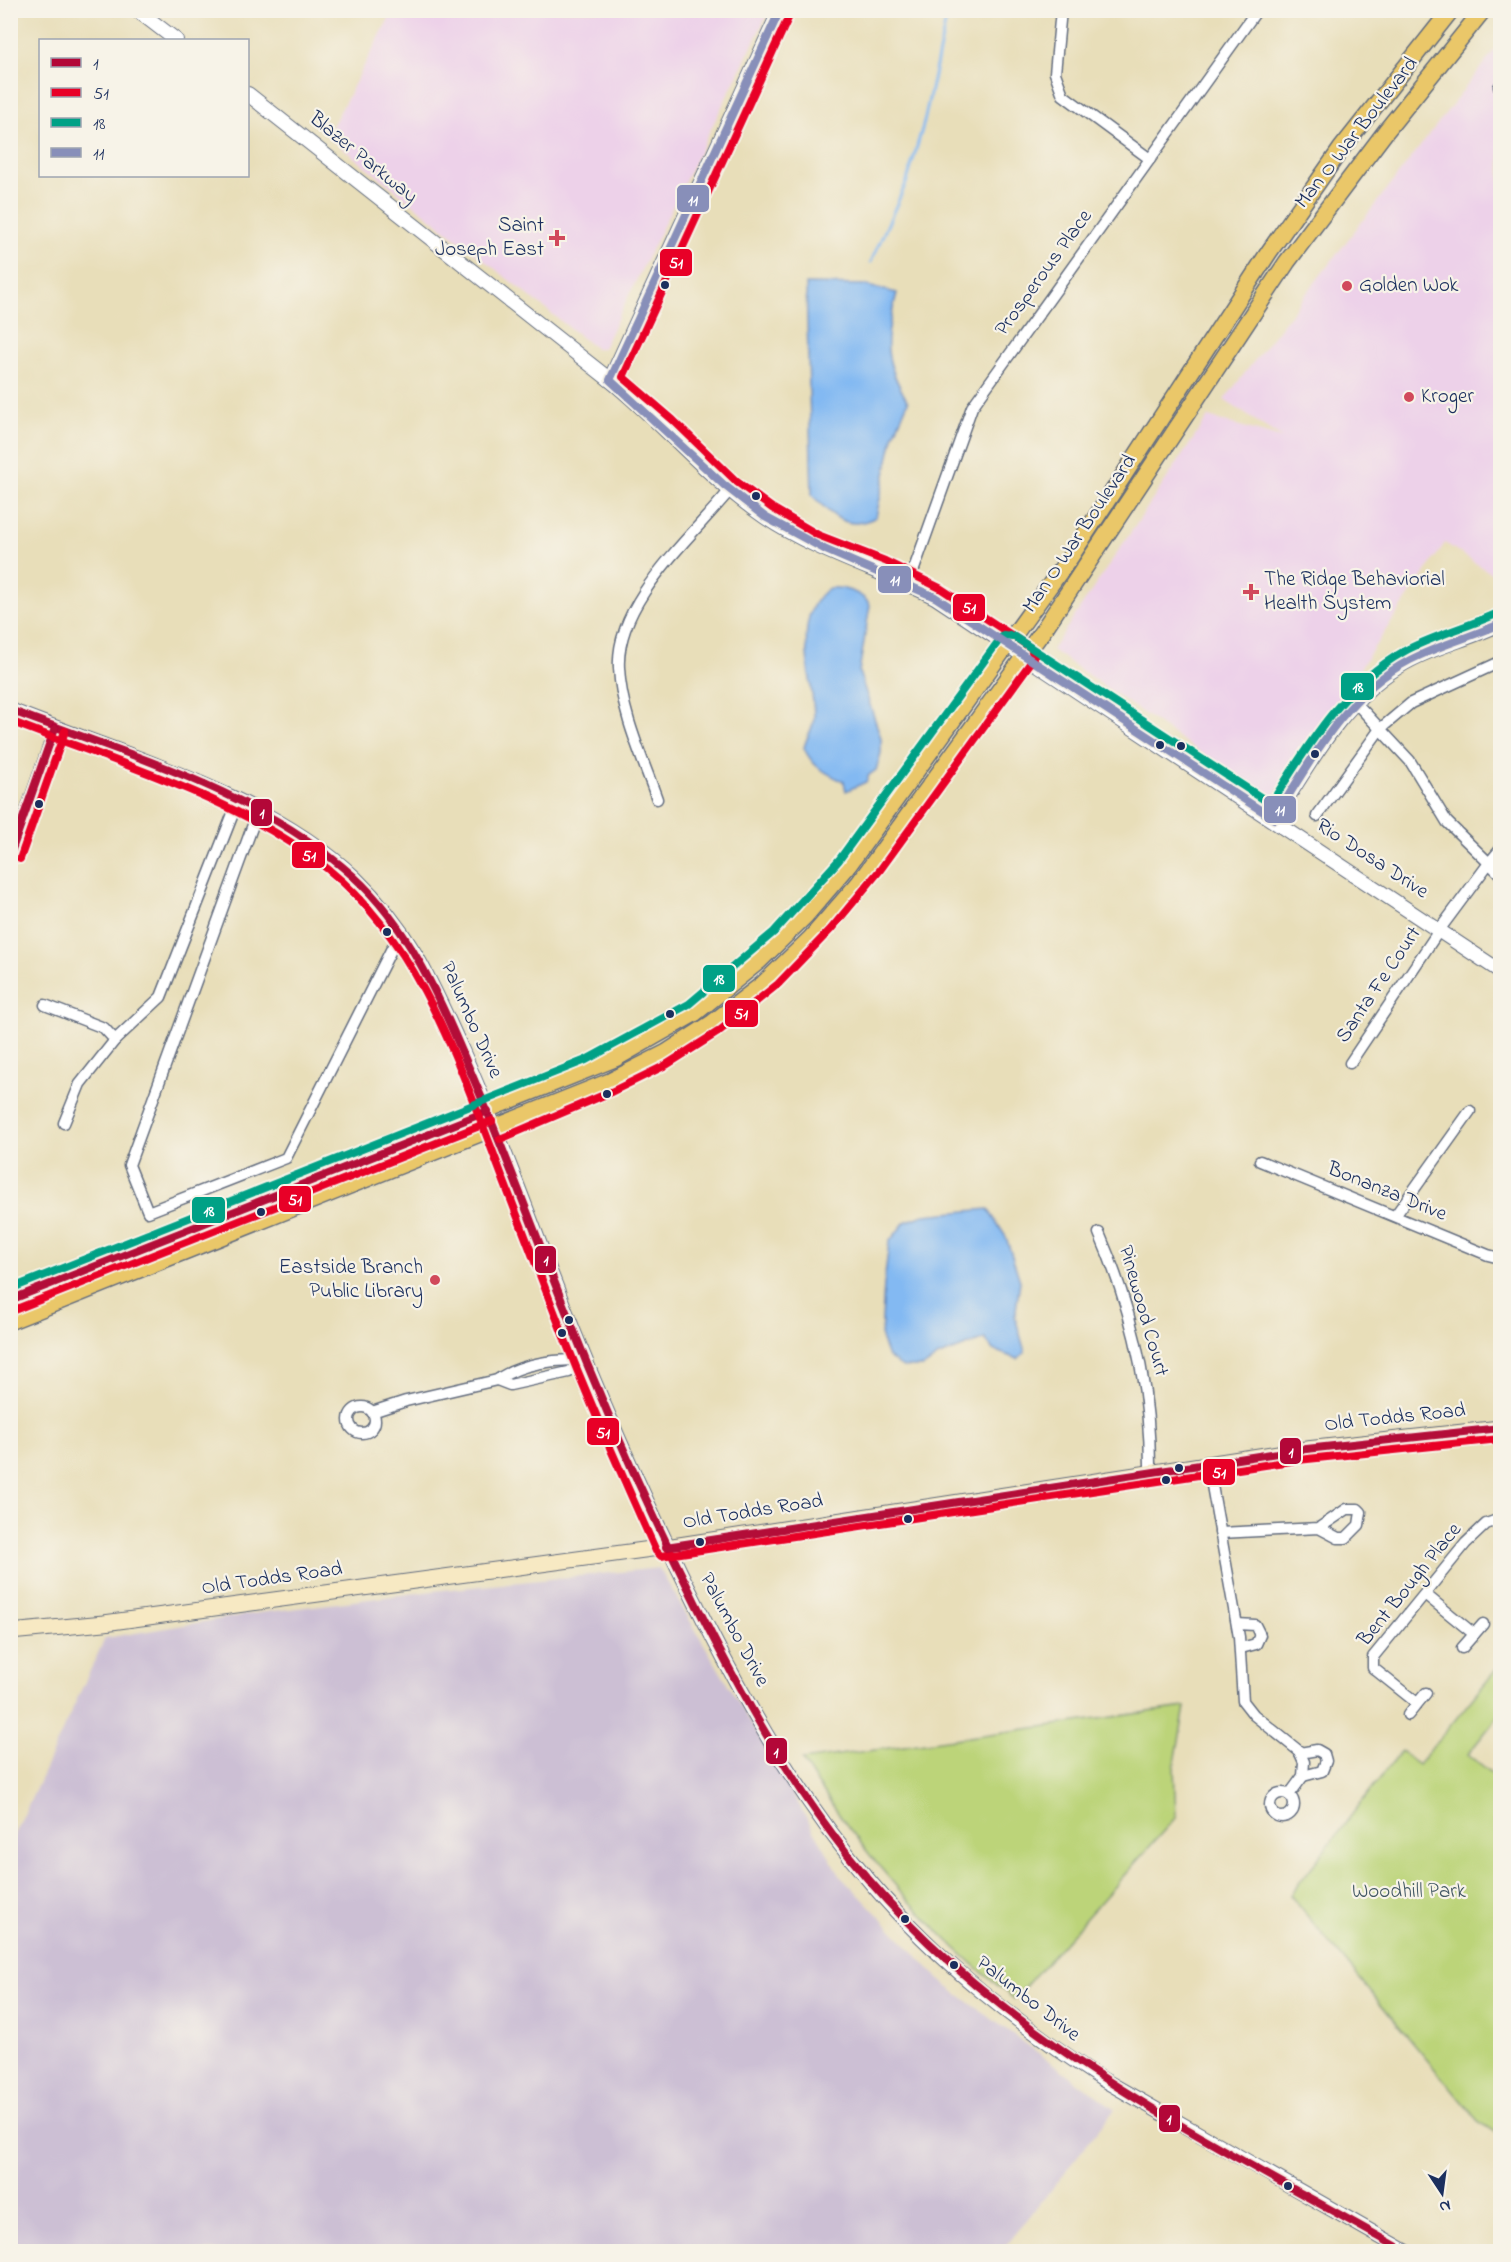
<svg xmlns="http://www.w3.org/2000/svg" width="1511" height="2262" font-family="'Indie Flower',sans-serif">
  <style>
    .built { fill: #edd1e9 }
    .industrial { fill: #ccbfd4 }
    .green { fill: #bcd479; stroke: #6c826c; stroke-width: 1.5 }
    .water { fill: #83b9f2; stroke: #4f74a8; stroke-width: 1.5 }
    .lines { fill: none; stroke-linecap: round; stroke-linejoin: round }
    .stream { stroke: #83b9f2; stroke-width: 3 }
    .minor-casing { stroke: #636c7e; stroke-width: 13 }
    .tertiary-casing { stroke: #636c7e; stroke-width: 16 }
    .secondary-casing { stroke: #636c7e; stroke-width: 17 }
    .primary-casing { stroke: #636c7e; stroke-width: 19 }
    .minor { stroke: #fff; stroke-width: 10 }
    .tertiary { stroke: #fff; stroke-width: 14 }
    .secondary { stroke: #f7e9c3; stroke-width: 15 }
    .primary { stroke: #eac769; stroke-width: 16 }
    .bus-1-casing { stroke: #f7f3e8; stroke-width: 12 }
    .bus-2-casing { stroke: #f7f3e8; stroke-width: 12 }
    .bus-3-casing { stroke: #f7f3e8; stroke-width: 12 }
    .bus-4-casing { stroke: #f7f3e8; stroke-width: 12 }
    .bus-1 { stroke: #b30738; stroke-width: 8 }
    .bus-2 { stroke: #e80027; stroke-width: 8 }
    .bus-3 { stroke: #00a186; stroke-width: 8 }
    .bus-4 { stroke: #888fb9; stroke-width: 8 }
    .poi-dot { fill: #d1495b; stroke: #f7f3e8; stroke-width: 2 }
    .bus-dot { fill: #1b2f5e; stroke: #f7f3e8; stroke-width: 2 }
    .labels { text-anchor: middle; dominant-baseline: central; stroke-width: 4.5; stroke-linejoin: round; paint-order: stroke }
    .street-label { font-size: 21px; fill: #1b2f5e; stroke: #f7f3e8 }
    .poi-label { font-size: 21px; fill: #1b2f5e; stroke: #f7f3e8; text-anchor: start }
    .park-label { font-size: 21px; fill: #435865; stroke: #f7f3e8 }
    .line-badge { stroke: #f7f3e8; stroke-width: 2 }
    .badge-label { font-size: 16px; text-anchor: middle; font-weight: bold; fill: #fff }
  </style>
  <rect width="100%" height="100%" fill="#f7f3e8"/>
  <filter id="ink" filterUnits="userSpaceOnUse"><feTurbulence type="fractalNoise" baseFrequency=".0167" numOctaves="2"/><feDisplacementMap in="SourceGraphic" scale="12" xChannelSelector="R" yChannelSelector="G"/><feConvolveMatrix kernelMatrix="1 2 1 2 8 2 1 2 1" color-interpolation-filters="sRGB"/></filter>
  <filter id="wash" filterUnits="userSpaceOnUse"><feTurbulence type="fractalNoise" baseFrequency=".008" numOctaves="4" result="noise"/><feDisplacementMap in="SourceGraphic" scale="24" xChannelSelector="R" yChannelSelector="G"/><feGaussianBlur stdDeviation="1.35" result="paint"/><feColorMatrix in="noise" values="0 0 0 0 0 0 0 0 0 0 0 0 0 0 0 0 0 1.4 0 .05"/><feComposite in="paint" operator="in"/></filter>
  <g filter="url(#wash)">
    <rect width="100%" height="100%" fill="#e8deb9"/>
    <!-- built -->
    <g class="built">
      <polygon points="393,11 769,11 603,348 595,348 327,136"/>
      <polygon points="1500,43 1500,579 1445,543 1270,801 1052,650 1208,417 1282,438 1224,400"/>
    </g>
    <!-- industrial -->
    <polygon class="industrial" points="659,1568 841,1876 944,1984 1115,2109 1002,2251 11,2251 11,1843 105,1638 258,1613 433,1591"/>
    <!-- green -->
    <g class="green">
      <polygon points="1500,1665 1500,1714 1468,1754 1500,1780 1500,2135 1478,2121 1290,1895 1401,1751 1418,1765"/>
      <path d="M 1185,1707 L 1174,1768 L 1176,1817 L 1014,1999 C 930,1932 859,1850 802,1760 Z"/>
    </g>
    <!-- water -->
    <g class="water">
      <path d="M 806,284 L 863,285 L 897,293 C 884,342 882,357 908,402 L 893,437 L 876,517 C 846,533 832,515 812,495 Z"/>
      <path d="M 829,588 C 843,587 862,592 870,605 L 859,672 L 881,738 L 881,753 L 876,770 L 869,775 L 866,782 L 846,791 L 844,782 C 825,772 813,768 804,748 C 806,737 814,728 814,717 C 814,679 789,615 829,588 Z"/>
      <polygon points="988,1209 1006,1237 1020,1281 1015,1317 1025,1352 1018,1359 993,1350 985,1339 939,1356 923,1367 903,1367 888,1357 881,1338 884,1284 889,1242 905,1222 924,1215"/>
    </g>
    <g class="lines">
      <!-- stream -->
      <polyline class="stream" points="871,262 907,181 924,122 948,10"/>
    </g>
  </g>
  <g filter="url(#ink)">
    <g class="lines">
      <defs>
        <g id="minor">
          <polyline points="1061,10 1055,73 1063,95 1150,159"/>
          <polyline points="1499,87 1500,88"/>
          <polyline points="909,583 972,407 1257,10"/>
          <polyline points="1355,702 1410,761 1447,822 1489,863 1500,850"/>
          <path d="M 657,799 C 642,757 621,712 619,668 C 615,602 691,538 730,490"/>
          <polyline points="258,811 129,1165 148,1212 286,1158 393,946 406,938"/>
          <polyline points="1317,816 1380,729 1411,703 1500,662"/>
          <polyline points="10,856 55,728"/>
          <polyline points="45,1005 104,1028 115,1040"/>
          <polyline points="1350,1063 1440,929 1489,863 1500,874"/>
          <polyline points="64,1123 80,1084 115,1040 161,997 238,801"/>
          <polyline points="1260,1161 1488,1255 1500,1258"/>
          <polyline points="1395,1216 1470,1111"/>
          <path d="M 1099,1233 C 1132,1309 1151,1390 1150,1473"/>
          <polyline points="497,1380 510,1385 569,1372 584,1361"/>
          <circle cx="362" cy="1420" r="13"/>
          <path d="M 372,1412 L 406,1401 L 497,1380 C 519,1364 557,1358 584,1361"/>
          <polyline points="1208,1463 1239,1637 1243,1701 1254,1715 1299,1751 1304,1762 1303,1776 1289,1795"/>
          <polyline points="1220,1533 1319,1528 1338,1538 1346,1538 1359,1525 1361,1512 1358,1509 1347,1509 1319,1528"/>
          <polyline points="1426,1595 1474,1634"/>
          <polyline points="1237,1624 1255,1625 1260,1635 1256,1644 1241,1648"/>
          <polyline points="1462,1648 1483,1624"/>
          <polyline points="1417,1703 1373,1668 1373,1657 1466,1543 1486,1524 1500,1519"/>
          <polyline points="1408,1715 1426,1693"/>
          <polyline points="1300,1753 1317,1750 1324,1754 1326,1761 1322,1771 1303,1776"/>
          <circle cx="1282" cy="1805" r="12"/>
        </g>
        <g id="tertiary">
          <polyline points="137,10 176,40"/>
          <path d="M 248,94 L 610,380 C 663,423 708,478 765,517 C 815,551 880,570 935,597 L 1500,971"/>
          <polyline points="610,380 780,10"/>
          <path d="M 10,710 C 122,755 267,794 355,878 C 410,931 430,980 461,1048 C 492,1118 519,1189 546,1261 C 593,1384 645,1504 705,1622 C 752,1715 804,1805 872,1884 C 938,1962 1018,2024 1102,2079 L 1407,2252"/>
          <path d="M 1274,819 C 1309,765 1341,702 1398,667 C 1430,647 1467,640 1500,624"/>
        </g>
        <polyline id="secondary" points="10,1632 104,1623 666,1547 1297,1450 1500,1428"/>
        <g id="primary">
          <polyline points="10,1300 616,1058 695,1013 759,961 805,916 847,867 1071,556 1269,252 1341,149 1451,10"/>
          <polyline points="10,1321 611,1081 666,1053 711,1024 763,984 811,938 859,883 1042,632 1287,262 1386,131 1483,10"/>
        </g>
      </defs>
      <!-- minor casing -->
      <use href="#minor" class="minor-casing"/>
      <!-- tertiary casing -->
      <use href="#tertiary" class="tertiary-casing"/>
      <!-- secondary casing -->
      <use href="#secondary" class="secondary-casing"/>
      <!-- primary casing -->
      <use href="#primary" class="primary-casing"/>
      <!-- minor -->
      <use href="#minor" class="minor"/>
      <!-- tertiary -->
      <use href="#tertiary" class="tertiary"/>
      <!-- secondary -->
      <use href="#secondary" class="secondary"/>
      <!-- primary -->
      <use href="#primary" class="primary"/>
      <defs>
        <g id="bus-1">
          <path d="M 10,710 C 128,755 257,790 353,876 C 407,925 438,994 466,1061 C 501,1141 531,1223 563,1304 C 603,1406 647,1506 696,1604 C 740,1692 788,1779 849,1856 C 995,2040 1206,2138 1406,2252"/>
          <polyline points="10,855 55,728"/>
          <polyline points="10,1300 488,1111"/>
          <polyline points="666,1547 1297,1450 1500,1428"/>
        </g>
        <g id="bus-2">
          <path d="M 10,721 C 114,762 243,799 329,870 C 414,939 453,1048 491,1147 C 512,1203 534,1259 555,1314 C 586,1395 621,1473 656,1551 L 661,1556 L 1298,1460 L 1500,1439"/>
          <polyline points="20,859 65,731"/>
          <polyline points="500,1139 611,1092 666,1065 718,1032 778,984 831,929 880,870 1034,658 1031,648 940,588 885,561 818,535 772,508 737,482 673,420 623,377 790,14"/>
          <polyline points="14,1310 492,1121"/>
        </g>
        <g id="bus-3">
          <path d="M 1265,813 C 1303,754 1339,688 1403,652 C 1432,636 1465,628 1496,614"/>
          <polyline points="10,1289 586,1060 689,1004 774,932 839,860 1003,635 1013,636 1280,810"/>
        </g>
        <path id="bus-4" d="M 780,10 L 610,380 L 724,485 L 765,517 L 826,550 L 935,597 L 1274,819 C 1311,760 1346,693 1410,660 C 1439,645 1471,637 1500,624"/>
      </defs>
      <!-- bus-1 casing -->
      <use href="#bus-1" class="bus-1-casing"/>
      <!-- bus-2 casing -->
      <use href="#bus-2" class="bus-2-casing"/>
      <!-- bus-3 casing -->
      <use href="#bus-3" class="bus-3-casing"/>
      <!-- bus-4 casing -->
      <use href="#bus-4" class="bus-4-casing"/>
      <!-- bus-1 -->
      <use href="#bus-1" class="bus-1"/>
      <!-- bus-2 -->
      <use href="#bus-2" class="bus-2"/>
      <!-- bus-3 -->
      <use href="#bus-3" class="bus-3"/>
      <!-- bus-4 -->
      <use href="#bus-4" class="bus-4"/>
    </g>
  </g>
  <!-- markers -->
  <g class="poi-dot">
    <path d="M554 229h6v6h6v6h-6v6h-6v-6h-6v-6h6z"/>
    <circle cx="1347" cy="286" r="6"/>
    <circle cx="1409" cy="397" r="6"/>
    <path d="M1248 583h6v6h6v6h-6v6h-6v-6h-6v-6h6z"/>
    <circle cx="435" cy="1280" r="6"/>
  </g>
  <g class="bus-dot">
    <circle cx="665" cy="285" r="5"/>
    <circle cx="756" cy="496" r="5"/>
    <circle cx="1160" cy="745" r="5"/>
    <circle cx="1181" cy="746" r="5"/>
    <circle cx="1315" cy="754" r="5"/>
    <circle cx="39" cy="804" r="5"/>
    <circle cx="387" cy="932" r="5"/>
    <circle cx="670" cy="1014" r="5"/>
    <circle cx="607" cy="1094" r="5"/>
    <circle cx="261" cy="1212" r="5"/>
    <circle cx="569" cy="1320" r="5"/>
    <circle cx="562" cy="1333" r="5"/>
    <circle cx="1179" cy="1468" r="5"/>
    <circle cx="1166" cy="1480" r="5"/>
    <circle cx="908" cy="1519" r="5"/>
    <circle cx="700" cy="1542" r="5"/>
    <circle cx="905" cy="1919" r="5"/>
    <circle cx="954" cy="1965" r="5"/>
    <circle cx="1288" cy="2186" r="5"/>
  </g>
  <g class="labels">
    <!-- street labels -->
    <g class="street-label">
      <text transform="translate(1357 133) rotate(-52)">Man O War Boulevard</text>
      <text transform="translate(363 158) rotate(39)">Blazer Parkway</text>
      <text transform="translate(1044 273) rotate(-54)">Prosperous Place</text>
      <text transform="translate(1080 534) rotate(-56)">Man O War Boulevard</text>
      <text transform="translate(1372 859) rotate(33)">Rio Dosa Drive</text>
      <text transform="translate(1379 985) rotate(-56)">Santa Fe Court</text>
      <text transform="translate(471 1020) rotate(66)">Palumbo Drive</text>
      <text transform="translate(1387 1192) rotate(22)">Bonanza Drive</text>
      <text transform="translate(1143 1311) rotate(74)">Pinewood Court</text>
      <text transform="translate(1395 1418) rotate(-6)">Old Todds Road</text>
      <text transform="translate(753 1512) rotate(-9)">Old Todds Road</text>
      <text transform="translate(272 1579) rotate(-8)">Old Todds Road</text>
      <text transform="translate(1410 1585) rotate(-51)">Bent Bough Place</text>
      <text transform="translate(734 1630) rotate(62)">Palumbo Drive</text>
      <text transform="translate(1028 1999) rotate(38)">Palumbo Drive</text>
    </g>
    <!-- poi labels -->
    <g class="poi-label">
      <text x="544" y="226" text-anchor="end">Saint<tspan x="544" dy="24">Joseph East</tspan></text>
      <text x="1359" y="286">Golden Wok</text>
      <text x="1421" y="397">Kroger</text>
      <text x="1264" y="580">The Ridge Behaviorial<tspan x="1264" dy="24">Health System</tspan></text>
      <text x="423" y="1268" text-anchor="end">Eastside Branch<tspan x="423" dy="24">Public Library</tspan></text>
    </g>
    <!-- park labels -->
    <g class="park-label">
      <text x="1409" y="1892">Woodhill Park</text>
    </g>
  </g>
  <g class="line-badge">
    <rect x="676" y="184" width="34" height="29" rx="6" fill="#888fb9"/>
    <rect x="659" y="248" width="34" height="29" rx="6" fill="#e80027"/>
    <rect x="877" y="565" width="35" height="29" rx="6" fill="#888fb9"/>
    <rect x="952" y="593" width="34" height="29" rx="6" fill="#e80027"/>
    <rect x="1340" y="672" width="35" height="29" rx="6" fill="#00a186"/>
    <rect x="1263" y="795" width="34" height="29" rx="6" fill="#888fb9"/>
    <rect x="250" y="798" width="23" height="29" rx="6" fill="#b30738"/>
    <rect x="291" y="841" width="35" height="28" rx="6" fill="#e80027"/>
    <rect x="702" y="964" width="34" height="29" rx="6" fill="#00a186"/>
    <rect x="724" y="999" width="35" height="29" rx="6" fill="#e80027"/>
    <rect x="278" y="1185" width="34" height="28" rx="6" fill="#e80027"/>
    <rect x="191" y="1196" width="35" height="28" rx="6" fill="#00a186"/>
    <rect x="534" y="1245" width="23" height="29" rx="6" fill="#b30738"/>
    <rect x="586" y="1417" width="34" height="29" rx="6" fill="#e80027"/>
    <rect x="1279" y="1437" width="23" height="28" rx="6" fill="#b30738"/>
    <rect x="1202" y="1458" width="34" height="28" rx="6" fill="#e80027"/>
    <rect x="765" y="1737" width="23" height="28" rx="6" fill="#b30738"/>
    <rect x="1158" y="2104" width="23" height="29" rx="6" fill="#b30738"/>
  </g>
  <g class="badge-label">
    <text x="693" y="205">11</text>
    <text x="676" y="268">51</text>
    <text x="895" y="585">11</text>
    <text x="969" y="613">51</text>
    <text x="1358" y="692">18</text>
    <text x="1280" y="815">11</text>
    <text x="262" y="818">1</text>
    <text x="309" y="861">51</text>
    <text x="719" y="984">18</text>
    <text x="741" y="1019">51</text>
    <text x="295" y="1205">51</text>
    <text x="209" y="1216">18</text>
    <text x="546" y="1265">1</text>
    <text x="603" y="1438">51</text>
    <text x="1291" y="1457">1</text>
    <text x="1219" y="1478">51</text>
    <text x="776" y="1757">1</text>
    <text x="1169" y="2124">1</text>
  </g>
  <!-- margin -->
  <rect width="1511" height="2262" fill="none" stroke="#f7f3e8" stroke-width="36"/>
  <!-- legend -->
  <rect x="39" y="39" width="210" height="138" fill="#f7f3e8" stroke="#9fa5b1" stroke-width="1.5"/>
  <rect x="51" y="58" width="30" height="9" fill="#b30738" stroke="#9fa5b1" stroke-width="1.5"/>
  <text x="93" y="69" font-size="18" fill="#1b2f5e">1</text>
  <rect x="51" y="88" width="30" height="9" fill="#e80027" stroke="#9fa5b1" stroke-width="1.5"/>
  <text x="93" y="99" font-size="18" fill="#1b2f5e">51</text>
  <rect x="51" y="118" width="30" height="9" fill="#00a186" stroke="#9fa5b1" stroke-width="1.5"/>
  <text x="93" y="129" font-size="18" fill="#1b2f5e">18</text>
  <rect x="51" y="148" width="30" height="9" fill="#888fb9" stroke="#9fa5b1" stroke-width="1.5"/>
  <text x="93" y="159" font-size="18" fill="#1b2f5e">11</text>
  <!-- north arrow -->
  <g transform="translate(1442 2193) rotate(167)" stroke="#f7f3e8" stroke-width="4.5" paint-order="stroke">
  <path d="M0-4.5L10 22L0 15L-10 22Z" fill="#1b2f5e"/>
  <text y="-9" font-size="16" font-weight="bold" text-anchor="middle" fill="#1b2f5e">N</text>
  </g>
</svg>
